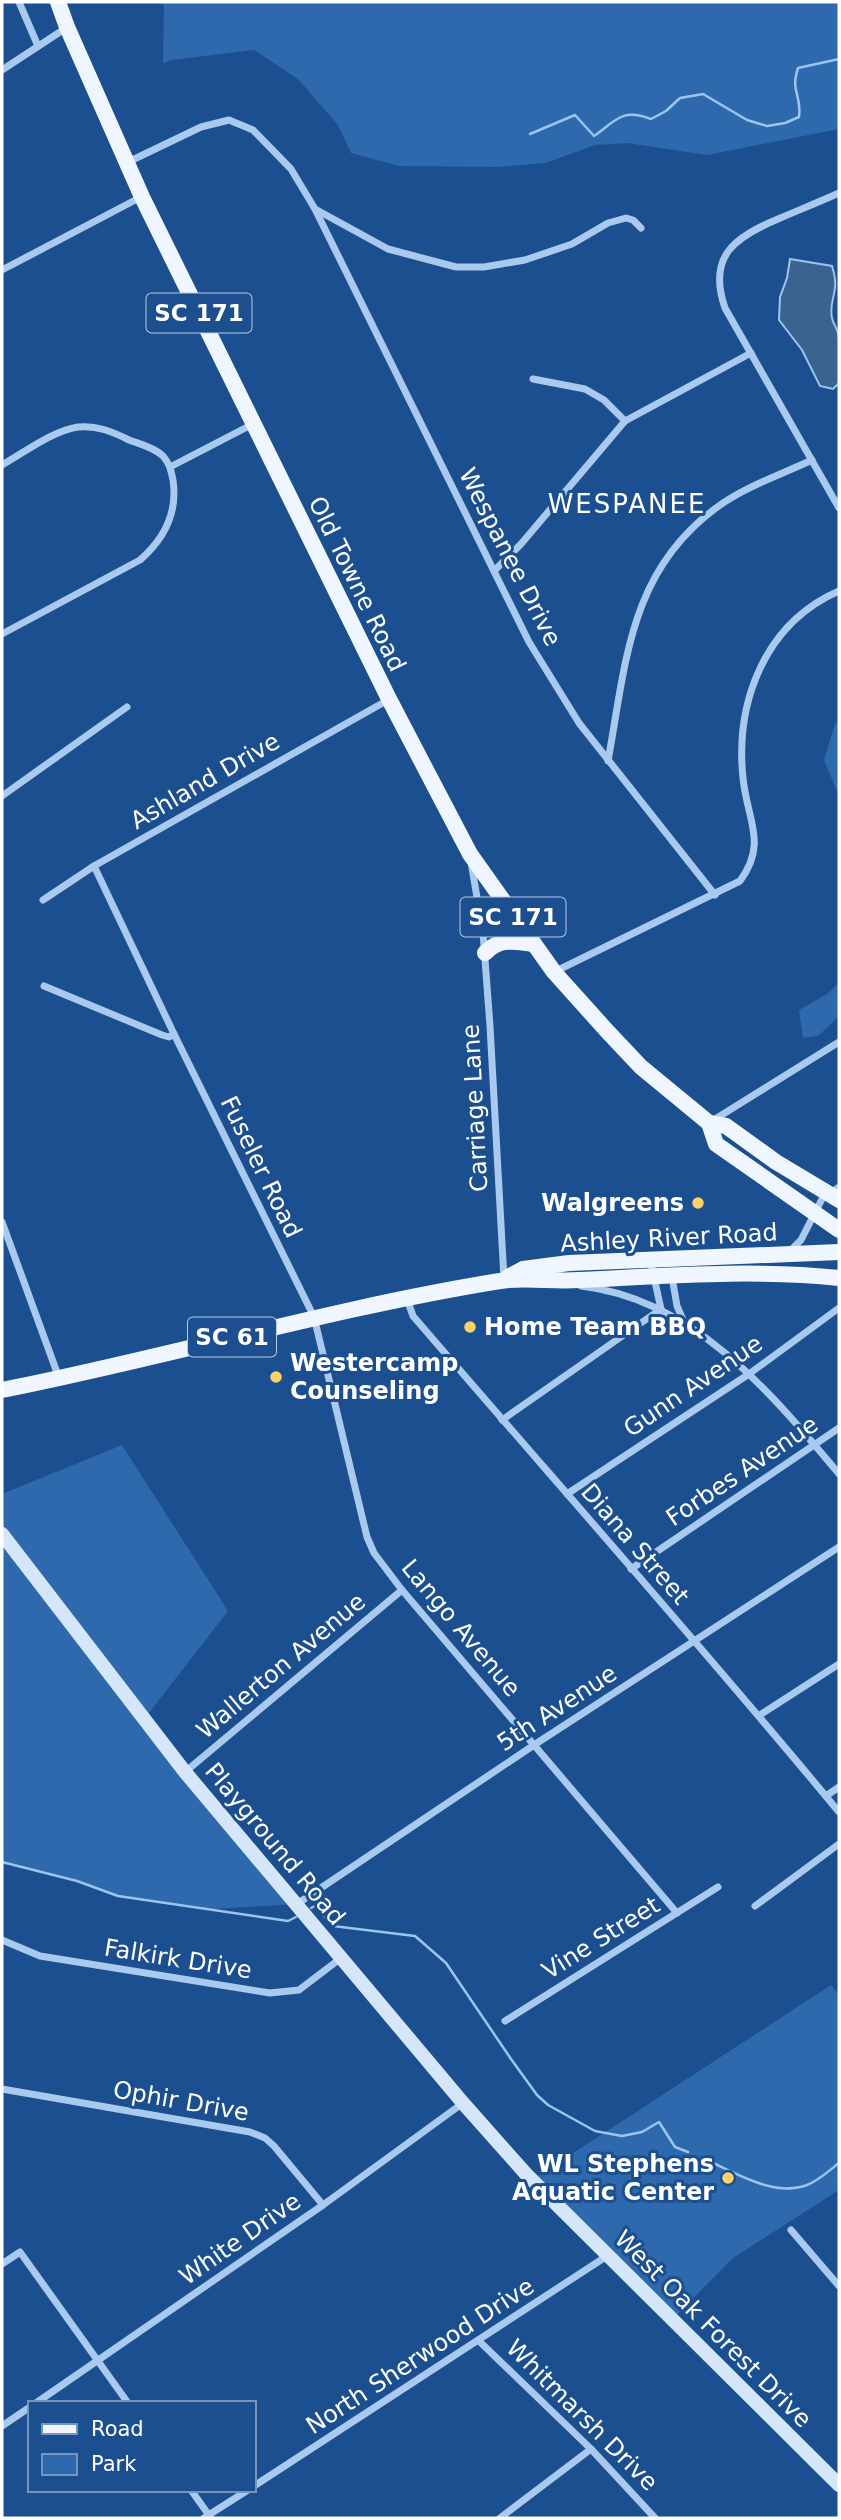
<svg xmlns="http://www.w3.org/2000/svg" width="841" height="2520" font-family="'DejaVu Sans',sans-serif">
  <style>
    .green { fill: #2e69ad }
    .water { fill: #3c6290; stroke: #9cc4f0; stroke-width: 2 }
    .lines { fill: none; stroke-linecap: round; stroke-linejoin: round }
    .stream { stroke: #9cc4f0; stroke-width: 2.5 }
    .street { stroke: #a9c9ee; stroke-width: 7 }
    .secondary { stroke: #d6e6fa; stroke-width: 14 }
    .primary { stroke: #f0f6ff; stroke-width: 16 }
    .poi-dot { fill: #ffd166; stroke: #1b4f8f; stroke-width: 2.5 }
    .labels { text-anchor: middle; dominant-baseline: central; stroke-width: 6; stroke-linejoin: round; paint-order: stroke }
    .shield { fill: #1b4f8f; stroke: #bbcadd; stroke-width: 2 }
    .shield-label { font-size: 23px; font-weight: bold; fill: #fff }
    .street-label { font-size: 24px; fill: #fff; stroke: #1b4f8f }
    .poi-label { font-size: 24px; font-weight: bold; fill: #fff; stroke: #1b4f8f; text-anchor: end }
    .neighbourhood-label { font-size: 26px; letter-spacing: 2px; fill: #fff; stroke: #1b4f8f }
  </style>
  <rect width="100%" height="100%" fill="#1b4f8f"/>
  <!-- green -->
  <g class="green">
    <polygon points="162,2 839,2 839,129 707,155 627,143 595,145 546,163 499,167 399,166 351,153 338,125 298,79 254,50 172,60 163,63 164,7"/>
    <polygon points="839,719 839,796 824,760 835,724"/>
    <polygon points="839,982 839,1016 818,1036 803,1038 799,1010 827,994"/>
    <polygon points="122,1445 228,1611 145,1718 297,1904 211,1909 118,1896 77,1881 2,1862 2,1494"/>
    <polygon points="831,1985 839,1995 839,2190 733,2258 676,2316 538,2176"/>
  </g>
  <!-- water -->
  <path class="water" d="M 790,259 L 832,266 C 841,294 828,297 832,318 C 833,324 837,328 838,333 C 841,347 839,368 839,383 L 833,389 L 820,386 L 802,350 L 779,320 L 780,297 L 787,278 Z"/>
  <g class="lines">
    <!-- stream -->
    <g class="stream">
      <path d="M 530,134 L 575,115 L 594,136 C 617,120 621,108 651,119 L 666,111 L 680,98 L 703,94 L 747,120 L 767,126 L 785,123 L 799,117 C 802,94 790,93 798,68 L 839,59"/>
      <polyline points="2,1862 77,1881 118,1896 288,1921 296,1917"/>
      <polyline points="311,1908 315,1906 333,1926 415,1936 446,1963 511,2059 537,2095 548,2105 595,2131 622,2136 642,2132 659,2122 675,2147 688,2152"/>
      <path d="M 702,2158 C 733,2171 773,2198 807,2185 C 818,2181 830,2170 839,2163"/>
    </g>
    <!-- street -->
    <g class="street">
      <polyline points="19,2 38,46"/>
      <polyline points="2,70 66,28"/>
      <polyline points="126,163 201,127 229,120 253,130 291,169 315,209 388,249 456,267 484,267 525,260 572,244 608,223 626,218 633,220 641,228"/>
      <path d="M 839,193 C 819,202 799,210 778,219 C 735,237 707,256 725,308 L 839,508"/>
      <polyline points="315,209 529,642 579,723 715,895"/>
      <polyline points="2,270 141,197"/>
      <polyline points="533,379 585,389 604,400 625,421"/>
      <path d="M 2,465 C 25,452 52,431 78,427 C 97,425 113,432 129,440 C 140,444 155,448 163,456 C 170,464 171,471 173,480 C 178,513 164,539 140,560 L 2,634"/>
      <polyline points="170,467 253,424"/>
      <polyline points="494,571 521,544 625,421 751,353"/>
      <path d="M 608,761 C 626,663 629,572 716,508 C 744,487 780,475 812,460"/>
      <polyline points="2,796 127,707"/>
      <polyline points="471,862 483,933"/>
      <polyline points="94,866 174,1034 314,1317 367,1537 374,1553 402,1590 677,1913"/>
      <polyline points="43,900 94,866 388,700"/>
      <path d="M 554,972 L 740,881 C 768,843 747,820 743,778 C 735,702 765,623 839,591"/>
      <polyline points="44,986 162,1035 169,1037 174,1034"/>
      <polyline points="712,1121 839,1042"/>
      <polyline points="2,1222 59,1378"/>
      <polyline points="790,1251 801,1240 822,1199 839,1187"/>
      <polyline points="650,1259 661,1309"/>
      <polyline points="672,1277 677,1306 684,1322"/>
      <polyline points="504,1279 490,1026 483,933 507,909"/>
      <path d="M 581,1286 C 694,1299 771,1393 839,1474"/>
      <path d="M 407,1299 L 413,1316 C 555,1481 700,1644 839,1812"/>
      <polyline points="502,1420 661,1309"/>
      <polyline points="567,1494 749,1374 839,1308"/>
      <polyline points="631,1569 839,1428"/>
      <polyline points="760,1715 839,1664"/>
      <polyline points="185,1772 402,1590"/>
      <polyline points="826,1796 839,1787"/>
      <polyline points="297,1904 534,1745 839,1547"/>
      <polyline points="755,1906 839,1844"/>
      <polyline points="2,1940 40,1956 270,1993 299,1990 341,1958"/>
      <polyline points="505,2021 718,1887"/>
      <polyline points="2,2089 250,2132 265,2138 274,2146 323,2205"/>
      <polyline points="791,2230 839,2286"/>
      <polyline points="2,2264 20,2252 128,2403"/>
      <polyline points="479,2341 591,2449 655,2518"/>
      <polyline points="36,2403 323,2205 463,2103"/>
      <polyline points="2,2426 30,2407"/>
      <polyline points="254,2486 607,2256"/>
      <polyline points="191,2490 211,2518"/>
      <polyline points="204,2518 248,2490"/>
      <polyline points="500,2518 591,2449"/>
    </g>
    <!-- secondary -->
    <polyline class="secondary" points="2,1534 185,1772 463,2103 526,2174 839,2485"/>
    <!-- primary -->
    <g class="primary">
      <polyline points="58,2 67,27 142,197 389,699 470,854 554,972 607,1031 641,1067 709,1123"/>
      <path d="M 485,953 C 501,937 513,942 534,944"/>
      <polyline points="709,1123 716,1144 839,1230"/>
      <polyline points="709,1123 726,1126 776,1162 839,1200"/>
      <polyline points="508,1277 523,1269 569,1263 839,1252"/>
      <path d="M 2,1390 C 169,1357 332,1308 500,1281 C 525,1277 553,1282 579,1280 C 666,1276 753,1269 839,1278"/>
    </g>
  </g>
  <!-- markers -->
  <g class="poi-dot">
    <circle cx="698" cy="1203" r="7"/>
    <circle cx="470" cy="1327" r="7"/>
    <circle cx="276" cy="1377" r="7"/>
    <circle cx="728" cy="2178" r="7"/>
  </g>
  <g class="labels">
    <!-- shield labels -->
    <g class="shield">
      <rect x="146.5" y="293.5" width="105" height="39" rx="5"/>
      <rect x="460.5" y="897.5" width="105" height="39" rx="5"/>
      <rect x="188" y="1317.5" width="88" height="39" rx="5"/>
    </g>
    <g class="shield-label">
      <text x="199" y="313">SC 171</text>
      <text x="513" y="917">SC 171</text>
      <text x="232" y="1337">SC 61</text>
    </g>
    <!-- street labels -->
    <g class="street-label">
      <text transform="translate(510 557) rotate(63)">Wespanee Drive</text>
      <text transform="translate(357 584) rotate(64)">Old Towne Road</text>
      <text transform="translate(205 781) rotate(-30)">Ashland Drive</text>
      <text transform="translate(475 1108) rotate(-93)">Carriage Lane</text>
      <text transform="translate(261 1167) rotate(64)">Fuseler Road</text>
      <text transform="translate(669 1238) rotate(-3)">Ashley River Road</text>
      <text transform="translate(693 1386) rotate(-34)">Gunn Avenue</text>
      <text transform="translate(742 1471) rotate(-34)">Forbes Avenue</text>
      <text transform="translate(635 1544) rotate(49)">Diana Street</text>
      <text transform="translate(461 1628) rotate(50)">Lango Avenue</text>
      <text transform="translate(281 1666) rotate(-40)">Wallerton Avenue</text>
      <text transform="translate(557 1708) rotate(-33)">5th Avenue</text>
      <text transform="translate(275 1844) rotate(50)">Playground Road</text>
      <text transform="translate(601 1938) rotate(-32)">Vine Street</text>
      <text transform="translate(178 1959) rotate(9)">Falkirk Drive</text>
      <text transform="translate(181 2101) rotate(10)">Ophir Drive</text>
      <text transform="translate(240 2239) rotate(-35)">White Drive</text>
      <text transform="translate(713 2329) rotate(45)">West Oak Forest Drive</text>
      <text transform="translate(420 2356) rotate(-33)">North Sherwood Drive</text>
      <text transform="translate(582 2415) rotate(45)">Whitmarsh Drive</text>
    </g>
    <!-- poi labels -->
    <g class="poi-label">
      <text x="684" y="1203">Walgreens</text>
      <text x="484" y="1327" text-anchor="start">Home Team BBQ</text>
      <text x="290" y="1363" text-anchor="start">Westercamp<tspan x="290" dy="28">Counseling</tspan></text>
      <text x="714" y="2164">WL Stephens<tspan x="714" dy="28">Aquatic Center</tspan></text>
    </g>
    <!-- neighbourhood labels -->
    <g class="neighbourhood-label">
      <text x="627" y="504">WESPANEE</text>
    </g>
  </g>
  <!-- border -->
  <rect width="841" height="2520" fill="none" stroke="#ffffff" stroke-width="7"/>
  <!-- legend -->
  <rect x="28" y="2401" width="228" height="91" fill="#1b4f8f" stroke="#7695bc" stroke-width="2"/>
  <rect x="42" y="2424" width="35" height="10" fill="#f0f6ff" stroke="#7695bc" stroke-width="2"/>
  <text x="91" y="2436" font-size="21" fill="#ffffff">Road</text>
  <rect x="42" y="2454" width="35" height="21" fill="#2e69ad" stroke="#7695bc" stroke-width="2"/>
  <text x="91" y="2471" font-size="21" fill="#ffffff">Park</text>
</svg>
